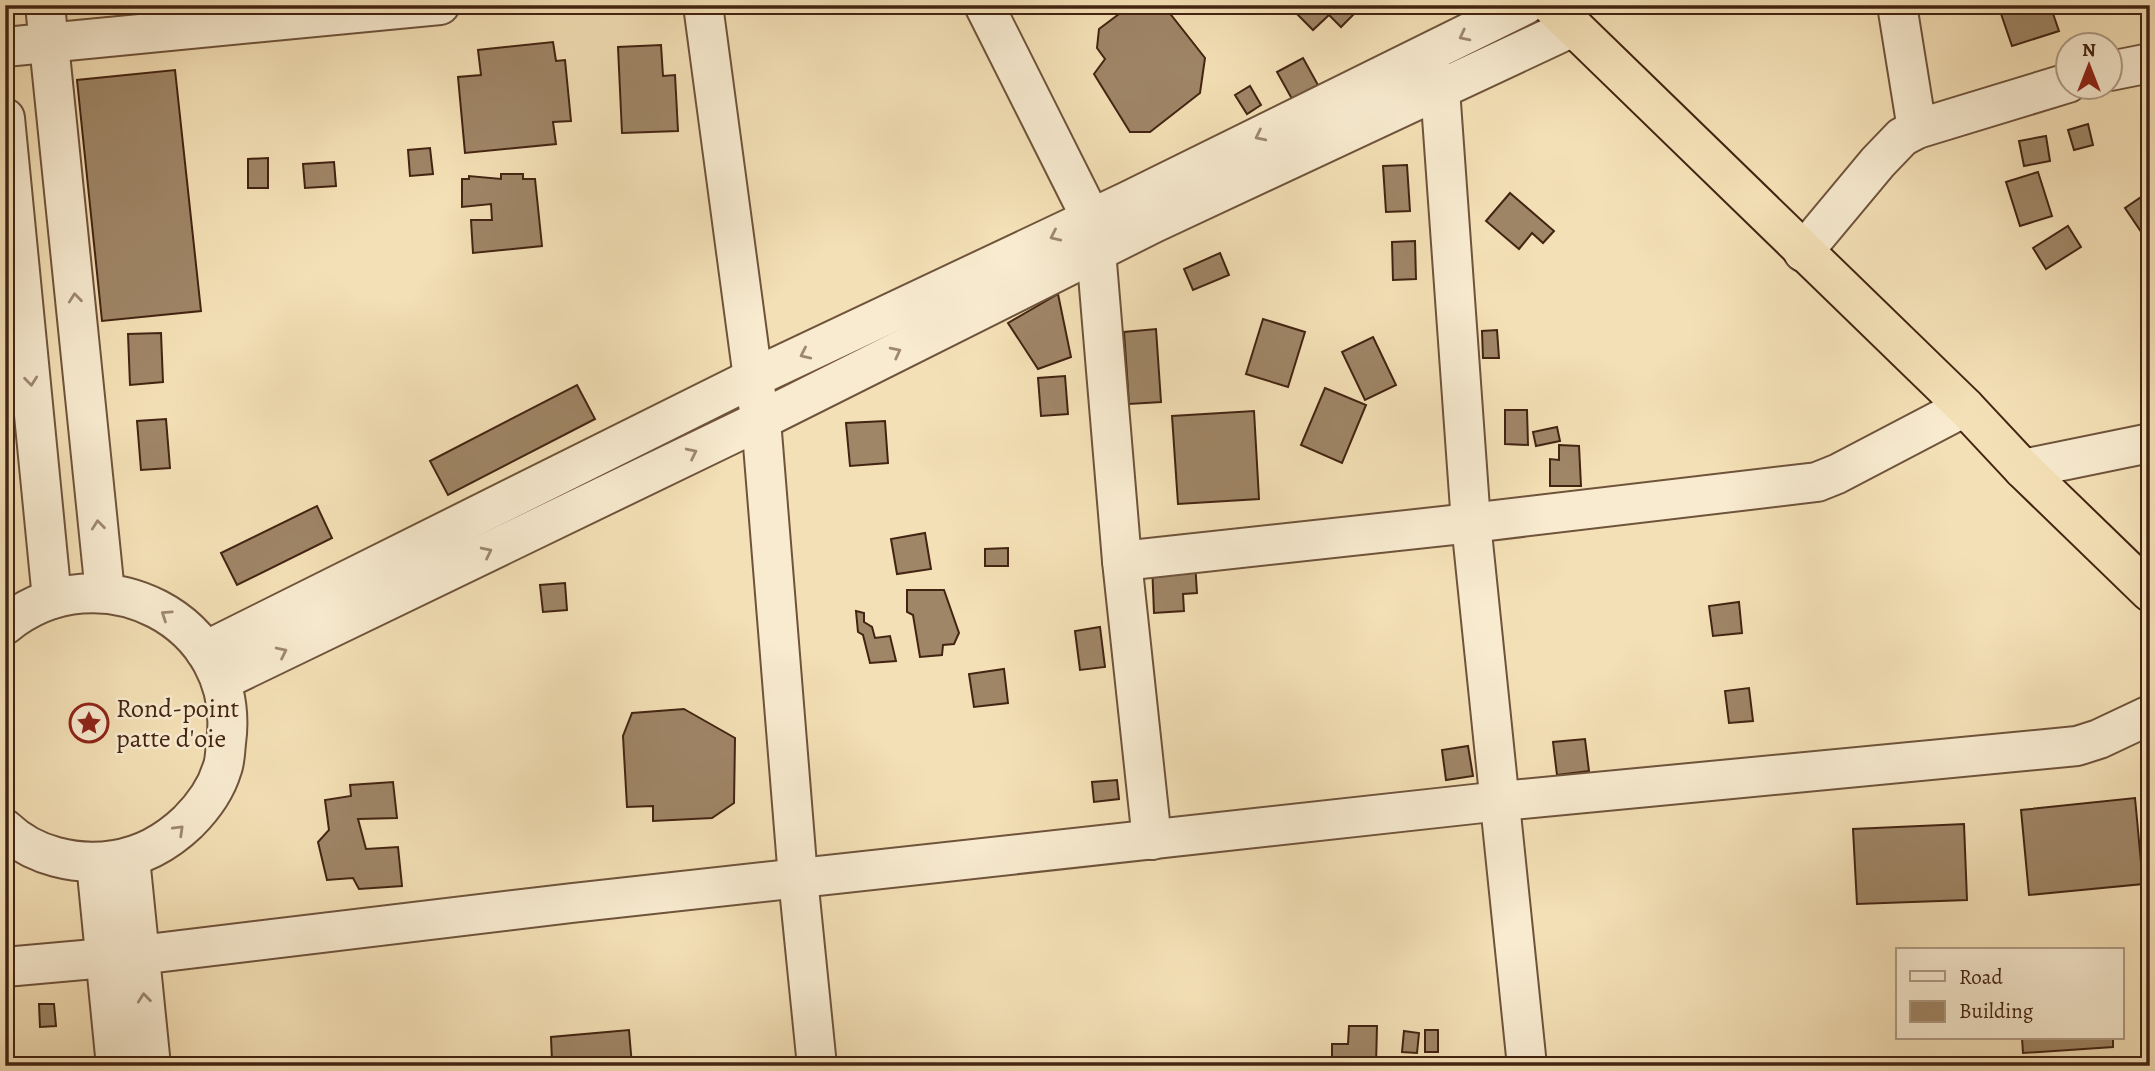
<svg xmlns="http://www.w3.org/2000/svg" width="2155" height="1071" font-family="Alegreya,serif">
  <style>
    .building { fill: #9f8667; stroke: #432412; stroke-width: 2 }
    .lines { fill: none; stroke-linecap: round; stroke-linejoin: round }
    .minor-casing { stroke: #6f533b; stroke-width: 42 }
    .tertiary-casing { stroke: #6f533b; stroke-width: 42 }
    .trunk-casing { stroke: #432412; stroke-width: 42 }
    .minor { stroke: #f8ebd0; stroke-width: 38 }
    .tertiary { stroke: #f8ebd0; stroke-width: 38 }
    .trunk { stroke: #f4e0b6; stroke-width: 38 }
    .oneway { stroke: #9e8871 }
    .labels { text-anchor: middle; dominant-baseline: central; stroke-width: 5; stroke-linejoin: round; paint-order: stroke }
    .poi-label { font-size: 26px; fill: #432412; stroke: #f8ebd0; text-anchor: start }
  </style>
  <rect width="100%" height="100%" fill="#f4e0b6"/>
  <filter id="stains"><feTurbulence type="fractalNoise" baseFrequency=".00286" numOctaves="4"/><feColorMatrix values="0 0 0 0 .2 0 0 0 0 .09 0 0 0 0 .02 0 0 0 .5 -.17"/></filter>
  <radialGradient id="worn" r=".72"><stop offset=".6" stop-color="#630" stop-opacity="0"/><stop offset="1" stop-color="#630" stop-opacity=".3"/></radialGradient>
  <!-- building -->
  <g class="building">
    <polygon points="1131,5 1164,6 1205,58 1200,93 1150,132 1130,132 1094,74 1105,59 1097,48 1099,29"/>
    <polygon points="1304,5 1350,5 1356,12 1341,27 1329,15 1313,30 1296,13"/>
    <polygon points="1998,5 2050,5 2059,31 2012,46"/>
    <polygon points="553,42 556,61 565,60 571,121 553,122 556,144 465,153 458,77 481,75 478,50"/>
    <polygon points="661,45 663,76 675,75 678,131 622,133 618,47"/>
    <polygon points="1303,58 1318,85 1292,99 1277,72"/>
    <polygon points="175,70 201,311 102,321 77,80"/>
    <polygon points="1250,86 1261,105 1247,114 1235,95"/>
    <polygon points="2088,124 2093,145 2074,150 2068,130"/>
    <polygon points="2046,136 2050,161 2024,166 2019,141"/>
    <polygon points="430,148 433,174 410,176 408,150"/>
    <polygon points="268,158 268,188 248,188 248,159"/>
    <polygon points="334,162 336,186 305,188 303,164"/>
    <polygon points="1407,165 1410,211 1386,212 1383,166"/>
    <polygon points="2038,172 2052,216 2020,226 2006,182"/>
    <polygon points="501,174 523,174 523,179 535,179 542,246 473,253 471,220 492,220 491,204 462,207 462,179 469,179 469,176 501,179"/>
    <polygon points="2150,191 2150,245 2125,208"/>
    <polygon points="1510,193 1554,231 1543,243 1532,233 1519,249 1486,221"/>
    <polygon points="2068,226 2081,247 2046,269 2033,248"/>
    <polygon points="1415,241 1416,279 1393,280 1392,242"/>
    <polygon points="1220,253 1229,275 1193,290 1184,269"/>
    <polygon points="1058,294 1071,357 1038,369 1008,323"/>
    <polygon points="1263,319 1305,332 1288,387 1246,374"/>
    <polygon points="1156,329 1161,402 1129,404 1124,332"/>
    <polygon points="1497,330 1499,358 1483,358 1482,331"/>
    <polygon points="161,333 163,382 130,385 128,334"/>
    <polygon points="1373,337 1396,385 1365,400 1342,352"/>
    <polygon points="2150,343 2150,389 2141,345"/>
    <polygon points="1065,376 1068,414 1041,416 1038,378"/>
    <polygon points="577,385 595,419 448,495 430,461"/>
    <polygon points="1325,388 1366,405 1342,463 1301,445"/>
    <polygon points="1505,410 1527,410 1528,445 1505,444"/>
    <polygon points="1254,411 1259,499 1178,504 1172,416"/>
    <polygon points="166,419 170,468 141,470 137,421"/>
    <polygon points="885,421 888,463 850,466 846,423"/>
    <polygon points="1557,427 1560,441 1536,446 1533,432"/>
    <polygon points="1559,445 1579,446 1581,486 1550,486 1550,459 1559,460"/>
    <polygon points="317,506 332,538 237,585 221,553"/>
    <polygon points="925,533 931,569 897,574 891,539"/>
    <polygon points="1008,548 1008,566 985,566 985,549"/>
    <polygon points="1195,562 1197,593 1183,594 1184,611 1154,613 1152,564"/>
    <polygon points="565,583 567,610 543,612 540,585"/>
    <polygon points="907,590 944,590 959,633 954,644 943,645 942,655 920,657 913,615 907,612"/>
    <polygon points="1739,602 1742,633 1713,636 1709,606"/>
    <polygon points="856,611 864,613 864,622 872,627 875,638 890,636 896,661 870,663 863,635 858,632"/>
    <polygon points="1100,627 1105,667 1080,670 1075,631"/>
    <polygon points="1004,669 1008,703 974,707 969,674"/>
    <polygon points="1749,688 1753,721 1729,723 1725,691"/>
    <polygon points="684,709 735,738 734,803 712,818 653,821 653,806 627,807 623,736 632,713"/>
    <polygon points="1585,739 1589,771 1557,775 1553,742"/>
    <polygon points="1468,746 1473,776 1446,780 1442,750"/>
    <polygon points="1117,780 1119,799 1094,802 1092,782"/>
    <polygon points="393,782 397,818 358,819 366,849 398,847 402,886 359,889 353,878 327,880 318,842 329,830 325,800 351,796 350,785"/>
    <polygon points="2135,798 2143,884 2029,895 2021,810"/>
    <polygon points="1964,824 1967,900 1857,904 1853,829"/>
    <polygon points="5,904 13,923 5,927"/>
    <polygon points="39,1004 54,1004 56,1026 40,1027"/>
    <polygon points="1349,1026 1377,1026 1376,1066 1350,1066 1350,1062 1332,1062 1332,1044 1348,1044"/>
    <polygon points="629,1030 632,1066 558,1066 558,1061 552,1062 551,1037"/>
    <rect x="1425" y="1030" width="13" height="22"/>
    <polygon points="1404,1031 1419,1033 1417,1053 1402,1052"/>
    <polygon points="2022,1038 2113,1038 2113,1047 2023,1053"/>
  </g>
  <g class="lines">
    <defs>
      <g id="minor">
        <polyline points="45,5 105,593"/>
        <polyline points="703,5 753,378 761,420 798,878 817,1066"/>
        <polyline points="984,5 1091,218 1096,251 1122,561 1152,840"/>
        <polyline points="1897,5 1917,129"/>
        <polyline points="5,47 440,5"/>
        <polyline points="1429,67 1440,89 1471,523 1527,1066"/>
        <polyline points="5,118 52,599"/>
        <polyline points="2023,469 2150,443"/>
        <polyline points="1122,561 1471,523 1817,482 1837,474 1965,407"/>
        <path d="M 5,625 C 99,548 243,620 226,743 C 225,752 225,762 222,769 C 216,789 202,808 188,822 C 167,842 142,856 114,860 C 76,866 33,856 5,829"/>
        <polyline points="205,651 753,378 1128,201 1525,5"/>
        <polyline points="221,681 761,420 1154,223 1573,27"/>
        <polyline points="130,858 151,1066"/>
        <polyline points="96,863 116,1066"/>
        <polyline points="5,967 139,955 572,903 1501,801 2077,746 2099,739 2150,715"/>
      </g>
      <g id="tertiary">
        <polyline points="2110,71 2150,63"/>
        <polyline points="1803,252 1878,162 1902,137 1917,129 2068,83"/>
      </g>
      <polyline id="trunk" points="1551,5 1965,407 2023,469 2150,592"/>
    </defs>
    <!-- minor casing -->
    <use href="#minor" class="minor-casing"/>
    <!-- tertiary casing -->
    <use href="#tertiary" class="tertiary-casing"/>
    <!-- trunk casing -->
    <use href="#trunk" class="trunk-casing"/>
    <!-- minor -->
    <use href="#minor" class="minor"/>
    <!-- tertiary -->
    <use href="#tertiary" class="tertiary"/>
    <!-- trunk -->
    <use href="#trunk" class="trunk"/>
  </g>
  <!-- one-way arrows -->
  <defs><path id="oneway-chevron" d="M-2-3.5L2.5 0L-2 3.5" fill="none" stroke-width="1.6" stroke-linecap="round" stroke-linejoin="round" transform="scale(1.75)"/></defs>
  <g class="oneway">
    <use href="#oneway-chevron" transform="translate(1464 36) rotate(153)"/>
    <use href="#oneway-chevron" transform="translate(1260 136) rotate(154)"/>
    <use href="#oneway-chevron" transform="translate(1055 236) rotate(155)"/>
    <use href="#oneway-chevron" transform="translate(75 298) rotate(-96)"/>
    <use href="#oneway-chevron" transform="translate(896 352) rotate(-27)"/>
    <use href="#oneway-chevron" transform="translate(805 354) rotate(155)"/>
    <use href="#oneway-chevron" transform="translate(31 381) rotate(84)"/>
    <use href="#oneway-chevron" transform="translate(692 453) rotate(-26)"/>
    <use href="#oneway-chevron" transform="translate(98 525) rotate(-96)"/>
    <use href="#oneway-chevron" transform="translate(487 552) rotate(-26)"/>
    <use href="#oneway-chevron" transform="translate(166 615) rotate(-146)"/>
    <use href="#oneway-chevron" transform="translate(282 652) rotate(-26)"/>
    <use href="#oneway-chevron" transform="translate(179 830) rotate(-44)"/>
    <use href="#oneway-chevron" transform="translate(144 998) rotate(-96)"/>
  </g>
  <!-- icons -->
  <defs>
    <symbol id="sight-ring" viewBox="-11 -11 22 22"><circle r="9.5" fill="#f8ebd0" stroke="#8f2418" stroke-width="1.5"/><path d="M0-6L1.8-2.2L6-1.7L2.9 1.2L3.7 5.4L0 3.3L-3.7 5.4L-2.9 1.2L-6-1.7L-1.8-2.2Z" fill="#8f2418"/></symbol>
  </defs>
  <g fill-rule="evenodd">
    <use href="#sight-ring" x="67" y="701" width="44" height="44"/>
  </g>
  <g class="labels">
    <!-- poi labels -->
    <g class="poi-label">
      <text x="116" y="708">Rond-point<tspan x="116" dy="30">patte d'oie</tspan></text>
    </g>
  </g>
  <!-- margin -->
  <rect width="2155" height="1071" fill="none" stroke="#f4e0b6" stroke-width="28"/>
  <rect x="7" y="7" width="2141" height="1057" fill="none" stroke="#432412" stroke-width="3.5"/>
  <rect x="14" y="14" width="2127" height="1043" fill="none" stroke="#432412" stroke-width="2"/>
  <!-- legend -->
  <rect x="1896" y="948" width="228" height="91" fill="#f8ebd0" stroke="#b09b84" stroke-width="2"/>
  <rect x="1910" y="971" width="35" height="10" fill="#f8ebd0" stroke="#b09b84" stroke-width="2"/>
  <text x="1959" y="984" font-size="21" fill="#432412">Road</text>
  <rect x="1910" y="1001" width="35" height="21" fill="#9f8667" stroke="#b09b84" stroke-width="2"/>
  <text x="1959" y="1018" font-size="21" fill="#432412">Building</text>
  <!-- north arrow -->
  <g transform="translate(2089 66)"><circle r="33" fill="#f8ebd0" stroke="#b09b84" stroke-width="2"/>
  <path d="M0-5L12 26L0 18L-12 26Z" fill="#8f2418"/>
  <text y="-10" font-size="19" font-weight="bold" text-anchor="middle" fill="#432412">N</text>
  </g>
  <rect width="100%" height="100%" filter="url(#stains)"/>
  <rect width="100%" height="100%" fill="url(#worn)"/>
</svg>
